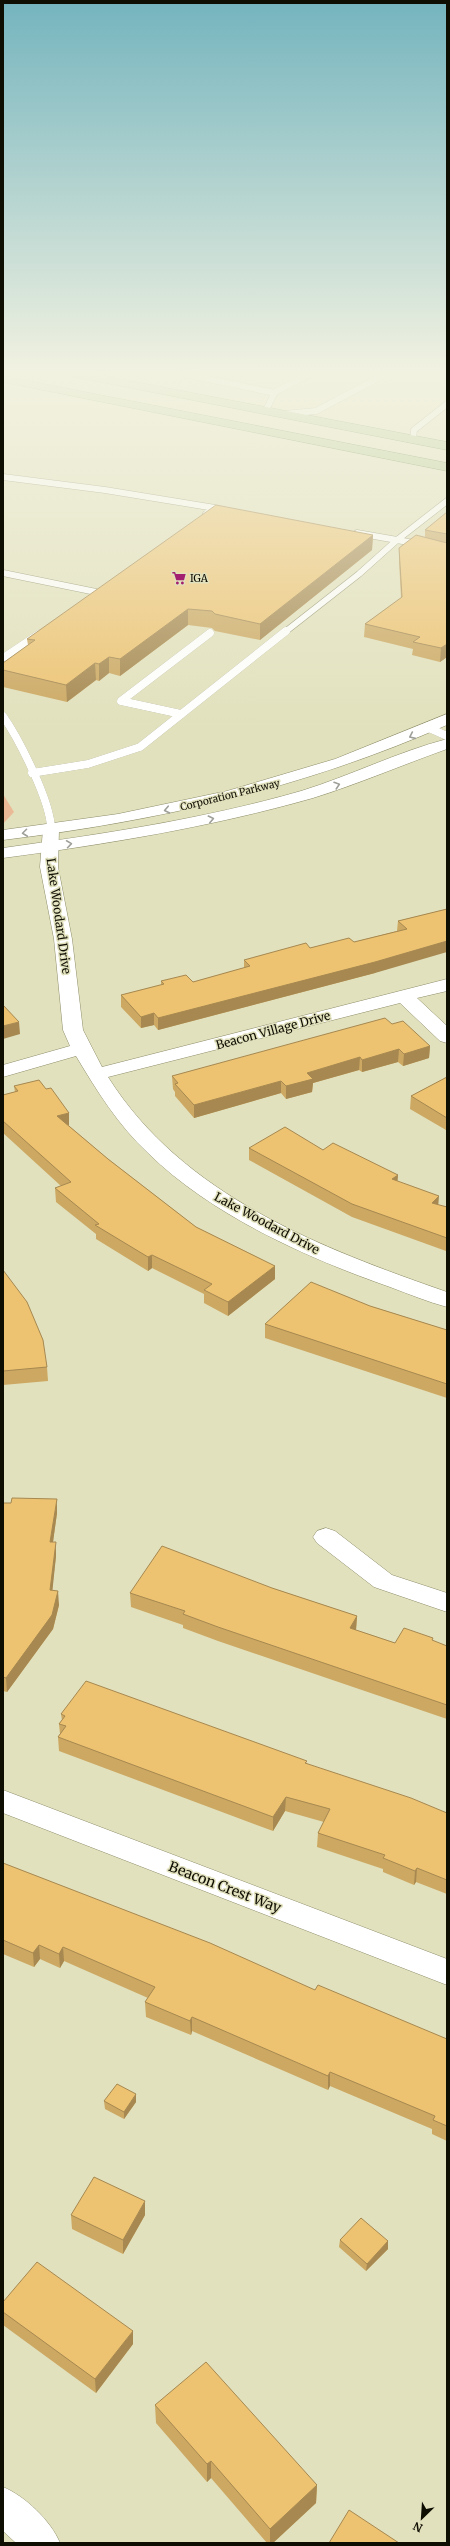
<svg xmlns="http://www.w3.org/2000/svg" width="450" height="2546" font-family="Merriweather,serif">
  <style>
    .green { fill: #eaba96 }
    .lines { fill: none; stroke-linecap: round; stroke-linejoin: round }
    .lane-far1-casing { stroke: #8e8d6b; stroke-width: 7 }
    .lane-casing { stroke: #8e8d6b; stroke-width: 8 }
    .street-casing { stroke: #8e8d6b; stroke-width: 1 }
    .secondary-casing { stroke: #8e8d6b; stroke-width: 1 }
    .primary-casing { stroke: #516e26; stroke-width: 1 }
    .lane-far1 { stroke: #fff; stroke-width: 6 }
    .lane { stroke: #fff; stroke-width: 8 }
    .street { fill: #fff; fill-rule: evenodd }
    .secondary { fill: #fff; fill-rule: evenodd }
    .primary { fill: #acc788; fill-rule: evenodd }
    .wall { fill: #cca862 }
    .shaded-wall { fill: #a68850 }
    .building { fill: #edc372; stroke: #a68850 }
    .oneway { stroke: #9f9f9a }
    .labels { text-anchor: middle; dominant-baseline: central; stroke-width: 3; stroke-linejoin: round; paint-order: stroke }
    .far-poi-label { font-size: 10px; fill: #0f0e03; stroke: #e2e1bd; text-anchor: start }
    .far-street-label { font-size: 10px; fill: #0f0e03; stroke: #e2e1bd }
    .street-label { font-size: 12px; fill: #0f0e03; stroke: #e2e1bd }
    .near-street-label { font-size: 14px; fill: #0f0e03; stroke: #e2e1bd }
  </style>
  <rect width="100%" height="100%" fill="#e2e1bd"/>
  <!-- green -->
  <polygon class="green" points="3,794 14,812 3,824"/>
  <g class="lines">
    <defs>
      <g id="lane-far1">
        <polyline points="184,374 275,393"/>
        <polyline points="266,410 275,392 309,374"/>
        <polyline points="284,414 316,411 386,374"/>
        <polyline points="413,439 414,430 447,404"/>
        <polyline points="3,477 105,490 215,508 206,514"/>
        <polyline points="357,533 397,540 447,501"/>
        <polyline points="3,573 96,592"/>
        <polyline points="285,632 359,574 397,540 447,549"/>
      </g>
      <g id="lane">
        <polyline points="3,658 39,634"/>
        <polyline points="181,714 121,701 210,633"/>
        <path d="M 3,716 C 19,739 51,802 51,829"/>
        <polyline points="429,728 447,736"/>
        <polyline points="32,773 88,764 140,747 286,631"/>
      </g>
      <g id="street">
        <path d="M 51,824 L 57,825 L 59,829 L 58,867 L 72,939 L 83,1030 L 102,1067 L 447,979 L 447,991 L 417,998 L 447,1026 L 447,1043 L 440,1041 L 400,1003 L 108,1077 C 183,1196 321,1248 447,1292 L 447,1307 C 428,1302 409,1294 390,1287 C 307,1258 211,1215 148,1153 C 118,1125 97,1091 76,1056 L 3,1077 L 3,1065 L 70,1046 L 63,1030 L 54,939 L 40,867 L 43,829 L 45,825 Z"/>
        <polygon points="326,1528 335,1531 392,1575 447,1593 447,1612 374,1587 317,1543 313,1537 317,1531"/>
        <polygon points="3,1790 447,1959 447,1985 3,1813"/>
      </g>
      <g id="secondary">
        <path d="M 447,714 L 447,725 C 303,788 159,821 3,840 L 3,830 L 118,814 L 227,791 L 335,759 Z"/>
        <path d="M 447,739 L 447,749 C 402,765 358,784 313,798 C 211,827 107,844 3,858 L 3,848 C 103,834 204,819 301,791 C 350,776 397,752 447,739 Z"/>
        <path d="M 3,2487 C 25,2496 51,2521 60,2543 L 16,2543 L 3,2531 Z"/>
      </g>
      <g id="primary">
        <polygon points="69,374 94,374 447,442 447,450 75,377"/>
        <polygon points="3,376 447,463 447,471 3,382"/>
      </g>
    </defs>
    <!-- lane-far1 casing -->
    <use href="#lane-far1" class="lane-far1-casing"/>
    <!-- lane casing -->
    <use href="#lane" class="lane-casing"/>
    <!-- street casing -->
    <use href="#street" class="street-casing"/>
    <!-- secondary casing -->
    <use href="#secondary" class="secondary-casing"/>
    <!-- primary casing -->
    <use href="#primary" class="primary-casing"/>
    <!-- lane-far1 -->
    <use href="#lane-far1" class="lane-far1"/>
    <!-- lane -->
    <use href="#lane" class="lane"/>
    <!-- street -->
    <use href="#street" class="street"/>
    <!-- secondary -->
    <use href="#secondary" class="secondary"/>
    <!-- primary -->
    <use href="#primary" class="primary"/>
  </g>
  <!-- wall -->
  <g class="wall">
    <polygon points="447,512 447,657 440,662 412,655 413,649 364,637 365,624 401,598 399,561 399,548 425,537 425,530"/>
    <polygon points="373,535 372,550 260,640 215,631 212,628 188,625 120,676 109,673 99,681 96,680 67,702 3,687 3,663 28,645 27,639"/>
    <polygon points="447,909 375,973 158,1030 154,1025 141,1028 121,1007 121,995 161,985 161,981 193,982 244,968 244,960 310,948 354,942 397,931 398,921"/>
    <polygon points="392,1024 430,1046 429,1058 403,1066 398,1062 362,1072 359,1070 313,1083 312,1092 286,1099 281,1093 194,1118 175,1096 175,1092 173,1089 172,1076"/>
    <polygon points="447,1077 447,1133 446,1133 446,1130 410,1109 411,1096"/>
    <polygon points="14,1086 46,1089 69,1113 69,1126 108,1159 196,1227 275,1266 275,1279 228,1316 204,1303 204,1294 152,1268 148,1271 96,1239 96,1234 56,1202 55,1188 61,1186 3,1133 3,1095 15,1092"/>
    <polygon points="249,1148 323,1150 398,1175 397,1181 438,1205 447,1207 447,1254 446,1254 446,1251 352,1217 249,1160"/>
    <polygon points="3,1270 47,1367 48,1381 3,1385"/>
    <polygon points="370,1306 447,1330 447,1398 265,1338 265,1324"/>
    <polygon points="3,1503 57,1513 53,1542 56,1556 52,1590 59,1605 53,1629 7,1692 3,1691"/>
    <polygon points="272,1588 357,1616 356,1630 395,1643 433,1641 447,1646 447,1719 218,1641 183,1628 183,1625 131,1607 130,1593"/>
    <polygon points="61,1714 307,1761 306,1764 447,1813 447,1894 416,1882 414,1885 383,1872 383,1869 317,1847 318,1833 324,1822 285,1811 273,1831 59,1751 58,1737 60,1734 59,1724 62,1720"/>
    <polygon points="3,1863 315,1990 447,2039 447,2141 432,2134 432,2129 330,2086 328,2090 192,2031 191,2035 146,2017 145,2002 148,1998 64,1961 60,1968 40,1959 34,1967 3,1954"/>
    <polygon points="104,2101 136,2102 124,2119 105,2109"/>
    <polygon points="71,2215 145,2215 123,2254 72,2229"/>
    <polygon points="340,2240 388,2241 388,2249 366,2271 339,2247"/>
    <polygon points="3,2302 133,2344 96,2393 3,2325"/>
    <polygon points="155,2405 317,2485 316,2503 273,2543 267,2543 211,2478 207,2482 156,2423"/>
  </g>
  <!-- shaded-wall -->
  <g class="shaded-wall">
    <polygon points="373,535 372,550 260,640 260,624"/>
    <polygon points="188,609 188,625 120,676 120,659"/>
    <polygon points="447,644 447,657 440,662 441,648"/>
    <polygon points="109,657 109,673 99,681 99,664"/>
    <polygon points="95,663 96,680 67,702 66,685"/>
    <polygon points="447,941 447,952 375,973 158,1030 158,1018"/>
    <polygon points="154,1013 154,1025 141,1028 141,1017"/>
    <polygon points="19,1022 20,1034 3,1039 3,1026"/>
    <polygon points="430,1046 429,1058 403,1066 404,1054"/>
    <polygon points="399,1049 398,1062 362,1072 362,1060"/>
    <polygon points="360,1057 359,1070 313,1083 312,1092 286,1099 286,1086 307,1073"/>
    <polygon points="281,1081 281,1093 194,1118 194,1105"/>
    <polygon points="69,1113 69,1125 57,1128 57,1116"/>
    <polygon points="398,1175 397,1187 392,1179"/>
    <polygon points="439,1196 438,1208 432,1203"/>
    <polygon points="152,1255 152,1268 148,1271 148,1257"/>
    <polygon points="275,1266 275,1279 228,1316 228,1302"/>
    <polygon points="57,1499 57,1513 51,1556 50,1542"/>
    <polygon points="56,1542 56,1556 51,1604 50,1590"/>
    <polygon points="58,1591 59,1605 53,1629 7,1692 6,1678"/>
    <polygon points="357,1616 356,1630 349,1642 350,1628"/>
    <polygon points="286,1797 285,1811 273,1831 273,1817"/>
    <polygon points="417,1868 416,1882 414,1885 415,1871"/>
    <polygon points="39,1945 40,1959 34,1967 33,1953"/>
    <polygon points="63,1947 64,1961 60,1968 59,1954"/>
    <polygon points="192,2017 192,2031 191,2035 190,2021"/>
    <polygon points="330,2072 330,2086 328,2090 328,2076"/>
    <polygon points="136,2094 136,2102 124,2119 124,2112"/>
    <polygon points="145,2201 145,2215 123,2254 123,2240"/>
    <polygon points="388,2241 388,2249 366,2271 367,2264"/>
    <polygon points="133,2331 133,2344 96,2393 95,2379"/>
    <polygon points="211,2461 211,2478 207,2482 207,2464"/>
    <polygon points="317,2485 316,2503 273,2543 270,2543 270,2529"/>
  </g>
  <!-- building -->
  <g class="building">
    <polygon points="216,505 373,535 260,624 215,614 212,611 188,609 120,659 109,657 99,664 95,663 66,685 3,670 3,663 35,640 27,639"/>
    <polygon points="447,512 447,534 425,530"/>
    <polygon points="416,535 447,543 447,644 441,648 413,642 420,637 365,624 402,597 399,548"/>
    <polygon points="447,909 447,941 375,962 158,1018 154,1013 141,1017 121,995 164,984 161,981 186,975 193,982 250,966 244,960 306,943 310,948 349,938 354,942 407,929 398,921"/>
    <polygon points="3,1005 19,1022 3,1026"/>
    <polygon points="385,1018 392,1024 403,1021 430,1046 404,1054 399,1049 362,1060 360,1057 307,1073 313,1079 286,1086 281,1081 194,1105 175,1084 178,1083 172,1076"/>
    <polygon points="447,1077 447,1118 411,1096"/>
    <polygon points="39,1080 46,1089 51,1088 69,1113 57,1116 108,1159 196,1227 275,1266 228,1302 204,1290 212,1284 152,1255 148,1257 95,1225 99,1224 55,1188 71,1182 3,1121 3,1095 18,1091 14,1086"/>
    <polygon points="285,1127 323,1150 333,1143 398,1175 392,1179 439,1196 432,1203 447,1207 447,1238 352,1204 249,1148"/>
    <polygon points="3,1270 27,1302 43,1340 47,1367 3,1371"/>
    <polygon points="311,1282 370,1306 447,1330 447,1384 265,1324"/>
    <polygon points="12,1498 57,1499 50,1542 56,1542 50,1590 58,1591 52,1615 6,1678 3,1677 3,1503 11,1503"/>
    <polygon points="162,1546 272,1588 357,1616 350,1628 395,1643 404,1628 433,1638 432,1640 447,1646 447,1705 218,1627 183,1614 185,1611 130,1593"/>
    <polygon points="86,1681 307,1761 305,1763 411,1798 447,1813 447,1880 417,1868 415,1871 383,1858 385,1855 318,1833 330,1809 286,1797 273,1817 58,1737 66,1726 59,1724 65,1716 61,1714"/>
    <polygon points="3,1863 210,1943 315,1990 318,1985 447,2039 447,2126 433,2120 435,2116 330,2072 328,2076 192,2017 190,2021 145,2002 155,1987 63,1947 59,1954 39,1945 33,1953 3,1940"/>
    <polygon points="117,2084 136,2094 124,2112 104,2101"/>
    <polygon points="94,2177 145,2201 123,2240 71,2215"/>
    <polygon points="361,2218 388,2241 367,2264 340,2240"/>
    <polygon points="37,2262 133,2331 95,2379 3,2312 3,2302"/>
    <polygon points="206,2362 317,2485 270,2529 211,2461 207,2464 155,2405"/>
    <polygon points="349,2510 399,2543 329,2543"/>
  </g>
  <!-- one-way arrows -->
  <defs><path id="oneway-chevron" d="M-2-3.5L2.5 0L-2 3.5" fill="none" stroke-width="1.6" stroke-linecap="round" stroke-linejoin="round"/></defs>
  <g class="oneway">
    <use href="#oneway-chevron" transform="translate(412 736) rotate(156)"/>
    <use href="#oneway-chevron" transform="translate(337 785) rotate(-18)"/>
    <use href="#oneway-chevron" transform="translate(167 810) rotate(168)"/>
    <use href="#oneway-chevron" transform="translate(211 819) rotate(-13)"/>
    <use href="#oneway-chevron" transform="translate(25 833) rotate(173)"/>
    <use href="#oneway-chevron" transform="translate(69 844) rotate(-8)"/>
  </g>
  <!-- sky -->
  <linearGradient id="sky" x2="0" y2="1"><stop stop-color="#74b4be"/><stop offset="0.51" stop-color="#f2f2e1"/><stop offset="1" stop-color="#f2f2e1" stop-opacity="0"/></linearGradient>
  <rect width="450" height="731" fill="url(#sky)"/>
  <!-- icons -->
  <defs>
    <symbol id="supermarket-bare" viewBox="-9 -9 18 18"><path d="M-6-5.5h2.5l.6 2H6L4.5 2H-2.5L-4.4-4H-6ZM-1.5 3.2a1.3 1.3 0 1 0 .1 0ZM3 3.2a1.3 1.3 0 1 0 .1 0Z" fill="#a2206f" stroke="#e2e1bd" stroke-width="2.5" paint-order="stroke"/></symbol>
  </defs>
  <g fill-rule="evenodd">
    <use href="#supermarket-bare" x="169" y="568" width="20" height="20"/>
  </g>
  <g class="labels">
    <!-- far-poi labels -->
    <g class="far-poi-label">
      <text x="190" y="578">IGA</text>
    </g>
    <!-- far-street labels -->
    <g class="far-street-label">
      <text transform="translate(230 795) rotate(-14)">Corporation Parkway</text>
    </g>
    <!-- street labels -->
    <g class="street-label">
      <text transform="translate(59 916) rotate(82)">Lake Woodard Drive</text>
      <text transform="translate(273 1030) rotate(-15)">Beacon Village Drive</text>
      <text transform="translate(267 1223) rotate(28)">Lake Woodard Drive</text>
    </g>
    <!-- near-street labels -->
    <g class="near-street-label">
      <text transform="translate(225 1887) rotate(21)">Beacon Crest Way</text>
    </g>
  </g>
  <!-- border -->
  <rect width="450" height="2546" fill="none" stroke="#0f0e03" stroke-width="8"/>
  <!-- north arrow -->
  <g transform="translate(422 2518) rotate(205)" stroke="#e2e1bd" stroke-width="3" paint-order="stroke">
  <path d="M0-3L7 15L0 10L-7 15Z" fill="#0f0e03"/>
  <text y="-6" font-size="11" font-weight="bold" text-anchor="middle" fill="#0f0e03">N</text>
  </g>
</svg>
